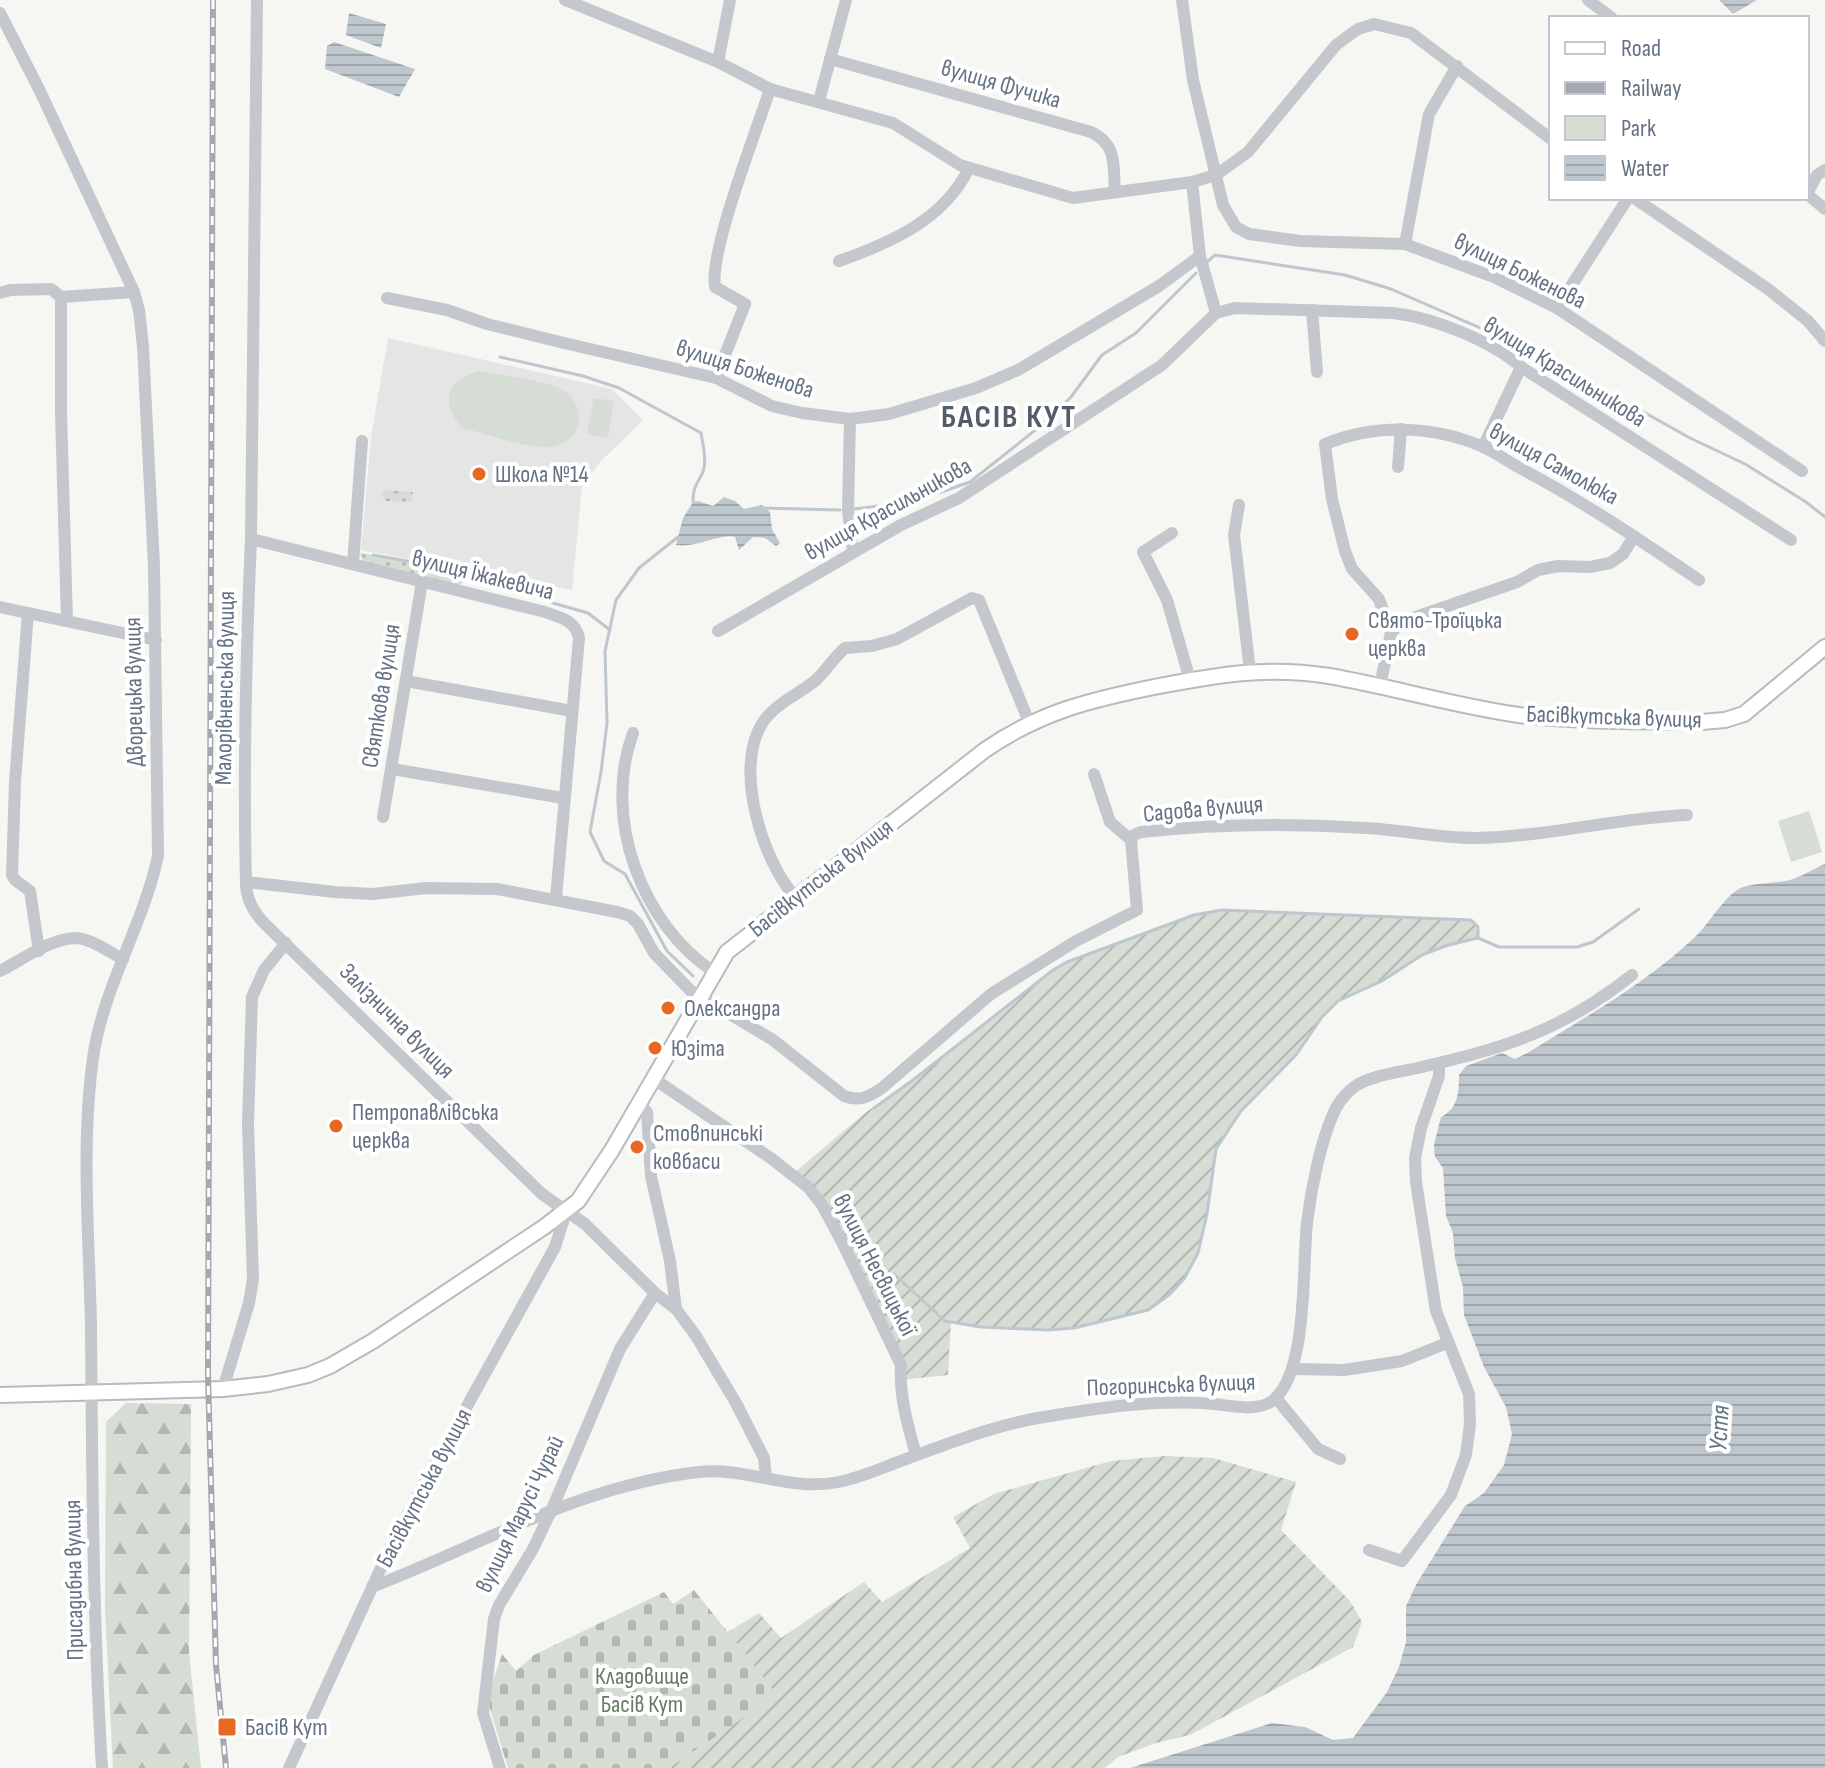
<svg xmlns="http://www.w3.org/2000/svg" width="1825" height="1768" font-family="'Sofia Sans Condensed',sans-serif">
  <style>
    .built { fill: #e4e5e4 }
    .grass { fill: url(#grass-dots) }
    .forest { fill: url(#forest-firs) }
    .cemetery { fill: url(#cemetery-stones) }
    .park { fill: #d6ddd4 }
    .garden { fill: url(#garden-furrows) }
    .water { fill: url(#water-rules) }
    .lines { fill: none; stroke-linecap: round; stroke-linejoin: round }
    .stream { stroke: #bec7cd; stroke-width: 3 }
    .major-casing { stroke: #b7babf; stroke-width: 18 }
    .minor { stroke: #c4c7cb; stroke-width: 12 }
    .major { stroke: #fff; stroke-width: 14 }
    .rail-casing { stroke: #a4a9b0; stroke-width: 6 }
    .rail { stroke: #fff; stroke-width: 3; stroke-dasharray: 9; stroke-linecap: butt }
    .poi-dot { fill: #e66823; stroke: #fff; stroke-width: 3 }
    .labels { text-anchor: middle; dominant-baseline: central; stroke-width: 8; stroke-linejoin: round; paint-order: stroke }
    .street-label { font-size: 24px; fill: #657284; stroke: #fff }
    .poi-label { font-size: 24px; fill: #657284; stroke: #fff; text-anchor: start }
    .park-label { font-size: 24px; fill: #667b64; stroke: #fff }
    .water-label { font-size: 26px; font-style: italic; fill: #607481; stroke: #fff }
    .district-label { font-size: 32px; font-weight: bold; letter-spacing: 2px; fill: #535d69; stroke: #fff }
  </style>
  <defs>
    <pattern id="grass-dots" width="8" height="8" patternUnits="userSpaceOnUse" patternTransform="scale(2)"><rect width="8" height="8" fill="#d6ddd4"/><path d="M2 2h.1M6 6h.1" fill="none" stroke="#b1b8b2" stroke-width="1.8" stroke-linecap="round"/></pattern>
    <pattern id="forest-firs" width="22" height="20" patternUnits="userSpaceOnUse" patternTransform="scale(2)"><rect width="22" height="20" fill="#d6ddd4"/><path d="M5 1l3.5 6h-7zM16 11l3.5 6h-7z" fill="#b1b8b2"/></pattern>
    <pattern id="cemetery-stones" width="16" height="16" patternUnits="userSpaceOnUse" patternTransform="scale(2)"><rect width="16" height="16" fill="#d6ddd4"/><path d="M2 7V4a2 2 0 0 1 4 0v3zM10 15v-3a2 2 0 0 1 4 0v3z" fill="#b1b8b2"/></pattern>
    <pattern id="garden-furrows" width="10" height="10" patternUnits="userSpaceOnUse" patternTransform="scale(2)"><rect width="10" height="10" fill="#d6ddd4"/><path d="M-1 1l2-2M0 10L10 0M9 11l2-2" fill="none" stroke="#b1b8b2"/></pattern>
    <pattern id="water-rules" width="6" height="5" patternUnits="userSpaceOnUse" patternTransform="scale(2)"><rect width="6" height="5" fill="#bec7cd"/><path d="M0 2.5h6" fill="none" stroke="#9ea6ac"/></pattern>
  </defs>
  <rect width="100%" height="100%" fill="#f6f6f3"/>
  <!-- built -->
  <polygon class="built" points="388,338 612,389 643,420 600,462 582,486 572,590 361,550 371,437"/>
  <!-- grass -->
  <g class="grass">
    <polygon points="385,490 413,492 412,502 385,501 382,495"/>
    <polygon points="360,553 469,572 466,581 457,586 363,562"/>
  </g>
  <!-- forest -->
  <polygon class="forest" points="126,1403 191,1404 189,1652 201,1768 113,1768 105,1610 106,1422"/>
  <!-- cemetery -->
  <polygon class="cemetery" points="694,1590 778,1695 669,1768 508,1768 487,1699 502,1654 516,1671 534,1655 664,1592 673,1604"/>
  <!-- park -->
  <g class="park">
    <path d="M 480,371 C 501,375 541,380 559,388 C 594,406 580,451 541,447 C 515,445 488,434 462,428 C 439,402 447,379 480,371 Z"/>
    <polygon points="594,398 614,401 608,438 587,434"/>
    <polygon points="1809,811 1822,852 1791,862 1778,821"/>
  </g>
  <!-- garden -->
  <g class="garden">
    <polygon points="1222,910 1471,920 1478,927 1478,938 1422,955 1382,981 1338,1001 1322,1017 1296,1055 1241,1111 1216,1149 1207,1214 1198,1253 1184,1279 1169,1295 1148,1310 1074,1328 1048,1330 981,1327 951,1322 948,1375 900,1380 901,1365 843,1244 793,1174 865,1113 913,1080 1053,970 1067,962 1194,915"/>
    <polygon points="1165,1456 1213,1458 1296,1482 1281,1530 1350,1601 1362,1622 1353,1647 1190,1735 1156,1743 1118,1757 1105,1768 669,1768 777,1695 728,1632 759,1613 781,1638 864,1582 882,1602 970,1548 953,1517 994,1494 1111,1461"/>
  </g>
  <!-- water -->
  <g class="water">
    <polygon points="1719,0 1757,0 1733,14"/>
    <polygon points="349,13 386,24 381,48 346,35"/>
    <polygon points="334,42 415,69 399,97 325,69 327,46"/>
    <path d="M 724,497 L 735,501 L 744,509 L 762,505 L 770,512 L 772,529 L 780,543 L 776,546 L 765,538 L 753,537 L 739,550 L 735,537 C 721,533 698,548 676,545 L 683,518 L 693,502 L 698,501 L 713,506 Z"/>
    <path d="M 1825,864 L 1825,1768 L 1130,1768 L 1272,1723 L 1305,1727 L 1333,1740 L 1353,1738 L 1387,1692 L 1399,1667 L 1406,1642 L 1406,1606 L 1417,1583 L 1465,1506 L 1484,1493 L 1504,1465 L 1512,1434 L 1506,1407 L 1484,1367 L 1464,1315 L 1463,1287 L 1455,1258 L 1453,1233 L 1446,1216 L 1443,1168 L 1435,1157 L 1434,1145 L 1441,1117 C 1458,1109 1459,1092 1459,1075 L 1466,1066 L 1502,1053 L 1515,1059 L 1529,1052 C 1587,1016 1647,983 1696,936 C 1710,923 1725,894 1743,887 C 1756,883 1772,883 1785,881 C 1798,879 1813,869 1825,864 Z"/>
  </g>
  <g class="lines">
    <!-- stream -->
    <g class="stream">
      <polyline points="1207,262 1215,255 1345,275 1391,289 1540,354 1690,438 1745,464 1806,502 1825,517"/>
      <path d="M 500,357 L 583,376 L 619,388 L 701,433 C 703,445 707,460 703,472 C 697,485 693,486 693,502"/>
      <polyline points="761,508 840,510"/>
      <polyline points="854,509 912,502 970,482 1048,420 1071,397 1102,355 1136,333 1196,273"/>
      <polyline points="678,537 639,568 616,600 605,651 607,723 601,772 590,832 604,861 625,874 667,951 693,976"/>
      <polyline points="373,555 464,571 534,590 553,603 588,613 610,630"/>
      <polyline points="874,1108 913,1080 1053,970 1067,962 1194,915 1222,910 1471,920 1478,927 1478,938"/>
      <polyline points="894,1274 945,1321 981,1327 1048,1330 1074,1328 1148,1310 1169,1295 1184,1279 1198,1253 1207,1214 1216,1149 1241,1111 1296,1055 1322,1017 1338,1001 1382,981 1422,955 1448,945 1478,938 1499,947 1577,947 1593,942 1639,909"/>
    </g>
    <defs>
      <path id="major" d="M 0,1395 L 223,1389 L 268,1384 L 308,1375 L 330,1366 L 373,1341 L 544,1227 L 578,1201 L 612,1150 L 727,952 L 985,750 C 1040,712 1090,700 1154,687 C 1217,675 1265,666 1329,676 C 1393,687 1455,706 1519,715 C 1579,722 1641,721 1701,722 L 1725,720 L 1744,714 L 1825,647"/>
    </defs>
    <!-- major casing -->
    <use href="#major" class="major-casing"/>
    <!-- minor -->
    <g class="minor">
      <path d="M 257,0 L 251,539 C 246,653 243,767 246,882 L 335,892 L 373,894 L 426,888 L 497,889 L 617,912 L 630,916 L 638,924 L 654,953 L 691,991 L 773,1040 L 844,1096 C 861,1102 868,1097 882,1088 L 991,994 L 1076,941 L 1137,910 L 1131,840 L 1134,835 L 1141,832 C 1216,824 1290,823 1366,828 C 1402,830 1439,838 1475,838 C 1546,837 1616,818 1687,815"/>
      <polyline points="565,0 718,62 770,89 893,123 960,165 1073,198 1192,182 1216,175 1248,152 1336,45 1358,29 1374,24 1411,33 1551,139"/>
      <polyline points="1182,0 1193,80 1223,205 1236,227 1249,234 1300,241 1405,244 1496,278 1557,308 1802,471"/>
      <polyline points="1588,0 1612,18"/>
      <path d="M 0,13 L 39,89 L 134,292 L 139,310 L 143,347 L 154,566 L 158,856 C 143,926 103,987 93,1058 C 81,1145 89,1237 91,1325 C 92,1473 93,1621 102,1768"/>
      <path d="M 830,59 L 1091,132 C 1118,145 1113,166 1115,192"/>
      <polyline points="718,62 730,0"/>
      <polyline points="819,101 846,0"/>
      <polyline points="1192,182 1200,256 1216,313"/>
      <polyline points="1807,194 1817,175 1825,170"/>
      <polyline points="1807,194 1825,209"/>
      <polyline points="1634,198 1768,289 1808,321 1825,341"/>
      <polyline points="1405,244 1429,114 1457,66"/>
      <path d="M 839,261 C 890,243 944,220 969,168"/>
      <polyline points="0,293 10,290 51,289 61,297 134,292"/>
      <polyline points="61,297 61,413 67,621"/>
      <polyline points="387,298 447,310 487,324 564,343 716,378 772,406 802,413 850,419 889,414 976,388 1018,370 1159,286 1200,256"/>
      <polyline points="1557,308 1628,198"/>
      <polyline points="1312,310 1317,372"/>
      <path d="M 716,378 L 745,304 L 715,287 C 709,251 757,130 770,89"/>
      <polyline points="850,419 848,511 853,552"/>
      <polyline points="1483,447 1521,367"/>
      <polyline points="1398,467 1401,429"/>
      <polyline points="1239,505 1234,535 1250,671"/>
      <polyline points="1172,533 1143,552 1167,600 1190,680"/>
      <path d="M 251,539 L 545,612 C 561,618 575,620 579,638 L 556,898"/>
      <polyline points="353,564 362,441"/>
      <polyline points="0,607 156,640"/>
      <polyline points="28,613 15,782 12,875 15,880 30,891 39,951"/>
      <path d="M 718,631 L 901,525 L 959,498 L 1162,365 L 1216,313 L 1235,308 L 1393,313 C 1434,318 1490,340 1521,367 L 1791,540"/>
      <path d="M 1391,633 L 1379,599 L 1352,569 L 1345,551 L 1332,499 L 1325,444 C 1375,424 1431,425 1481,446 C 1493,451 1506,460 1518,467 C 1581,500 1640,540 1699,580"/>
      <polyline points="406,681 572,711"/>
      <polyline points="1380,686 1391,633 1401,622 1517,582 1538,570 1558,566 1590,567 1610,563 1623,554 1634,536"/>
      <path d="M 633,733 C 602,817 641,924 714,972"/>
      <polyline points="392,769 563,798"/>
      <polyline points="1094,774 1110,822 1131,840"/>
      <polyline points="383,817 422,582"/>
      <path d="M 246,882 C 246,899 253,912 265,924 L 542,1194 L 585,1224 L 655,1293 L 676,1309 L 696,1336 L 736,1403 L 764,1458 L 766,1478"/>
      <path d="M 795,897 C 762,860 733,767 763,722 C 775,704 799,694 816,680 C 827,670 834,657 845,648 L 872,646 L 897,639 L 972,598 L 979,600 L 1029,722"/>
      <path d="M 0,971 C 22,960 51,938 76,938 C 92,939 109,952 123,959"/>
      <path d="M 654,1079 L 772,1159 L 809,1188 L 822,1205 L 843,1244 L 901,1365 C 899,1396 908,1426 916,1455"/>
      <polyline points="640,1105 647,1112 651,1176 670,1261 676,1309"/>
      <polyline points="1293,1369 1344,1370 1402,1361 1447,1343"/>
      <polyline points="223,1389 249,1303 253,1279 248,1124 252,997 264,970 286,943"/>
      <polyline points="1276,1398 1318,1449 1340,1459"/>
      <polyline points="1369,1550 1402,1561 1451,1495 1466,1455 1470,1424 1469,1394 1436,1311 1416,1182 1415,1158 1421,1128 1439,1076 1439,1063"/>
      <path d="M 372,1587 C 481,1545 581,1485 699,1472 C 747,1467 791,1492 839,1482 C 863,1477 884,1467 906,1459 C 953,1442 1001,1423 1050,1416 C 1104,1407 1160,1399 1215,1404 C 1232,1406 1253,1411 1269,1403 C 1309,1380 1302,1265 1307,1223 C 1311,1189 1321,1138 1336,1108 C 1340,1100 1349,1090 1357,1085 C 1374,1075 1399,1072 1418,1068 C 1455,1059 1495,1050 1531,1035 C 1568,1020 1602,999 1632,975"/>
      <polyline points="289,1768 398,1531 555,1247 566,1212"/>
      <polyline points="500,1768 483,1713 494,1619 499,1605 533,1549 552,1509 620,1349 655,1293"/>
    </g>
    <!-- major -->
    <use href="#major" class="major"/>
    <defs>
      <polyline id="rail" points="213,0 208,1376 216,1665 226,1768"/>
    </defs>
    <!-- rail casing -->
    <use href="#rail" class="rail-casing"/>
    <!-- rail -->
    <use href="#rail" class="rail"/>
  </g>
  <!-- markers -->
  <g class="poi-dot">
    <circle cx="479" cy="474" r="8"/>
    <circle cx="1352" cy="634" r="8"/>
    <circle cx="668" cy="1008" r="8"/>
    <circle cx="655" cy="1048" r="8"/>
    <circle cx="336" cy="1126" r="8"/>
    <circle cx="637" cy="1147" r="8"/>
    <rect x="217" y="1717" width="20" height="20" rx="4"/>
  </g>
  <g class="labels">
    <!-- street labels -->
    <g class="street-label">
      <text transform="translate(1001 84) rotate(16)">вулиця Фучика</text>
      <text transform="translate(1520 271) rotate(26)">вулиця Боженова</text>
      <text transform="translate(745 369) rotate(18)">вулиця Боженова</text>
      <text transform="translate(1565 372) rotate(32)">вулиця Красильникова</text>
      <text transform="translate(1554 464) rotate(29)">вулиця Самолюка</text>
      <text transform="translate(888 509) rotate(-29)">вулиця Красильникова</text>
      <text transform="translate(483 575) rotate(14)">вулиця Їжакевича</text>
      <text transform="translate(225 688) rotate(-89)">Малорівненська вулиця</text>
      <text transform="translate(134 692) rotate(-91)">Дворецька вулиця</text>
      <text transform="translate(381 696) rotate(-81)">Святкова вулиця</text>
      <text transform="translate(1614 717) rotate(2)">Басівкутська вулиця</text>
      <text transform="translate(1203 809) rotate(-5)">Садова вулиця</text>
      <text transform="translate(821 878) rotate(-38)">Басівкутська вулиця</text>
      <text transform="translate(397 1021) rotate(45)">Залізнична вулиця</text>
      <text transform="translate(875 1265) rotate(63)">вулиця Несвицької</text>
      <text transform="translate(1171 1385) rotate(-2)">Погоринська вулиця</text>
      <text transform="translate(424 1488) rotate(-62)">Басівкутська вулиця</text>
      <text transform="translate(520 1514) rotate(-64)">вулиця Марусі Чурай</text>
      <text transform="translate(74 1580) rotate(-91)">Присадибна вулиця</text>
    </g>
    <!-- poi labels -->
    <g class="poi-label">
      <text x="495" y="474">Школа №14</text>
      <text x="1368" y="620">Свято-Троїцька<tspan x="1368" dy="28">церква</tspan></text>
      <text x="684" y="1008">Олександра</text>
      <text x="671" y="1048">Юзіта</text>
      <text x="352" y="1112">Петропавлівська<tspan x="352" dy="28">церква</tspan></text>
      <text x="653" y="1133">Стовпинські<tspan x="653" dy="28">ковбаси</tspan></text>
      <text x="245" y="1727">Басів Кут</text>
    </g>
    <!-- park labels -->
    <g class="park-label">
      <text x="642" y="1676">Кладовище<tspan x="642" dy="28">Басів Кут</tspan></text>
    </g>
    <!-- water labels -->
    <g class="water-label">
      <text transform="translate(1720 1428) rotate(-87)">Устя</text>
    </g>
    <!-- district labels -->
    <g class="district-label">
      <text x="1009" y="417">БАСІВ КУТ</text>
    </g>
  </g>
  <!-- legend -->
  <rect x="1549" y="16" width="260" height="184" fill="#ffffff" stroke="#c1c7ce" stroke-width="2"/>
  <rect x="1565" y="42" width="40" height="12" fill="#ffffff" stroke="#c1c7ce" stroke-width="2"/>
  <text x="1621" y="56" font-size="24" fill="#657284">Road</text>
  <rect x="1565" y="82" width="40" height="12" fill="#a4a9b0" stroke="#c1c7ce" stroke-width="2"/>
  <text x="1621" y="96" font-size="24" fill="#657284">Railway</text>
  <rect x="1565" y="116" width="40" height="24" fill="#d6ddd4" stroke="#c1c7ce" stroke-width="2"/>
  <text x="1621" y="136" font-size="24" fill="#657284">Park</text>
  <rect x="1565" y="156" width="40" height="24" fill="url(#water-rules)" stroke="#c1c7ce" stroke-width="2"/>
  <text x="1621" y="176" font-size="24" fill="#657284">Water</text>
</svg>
